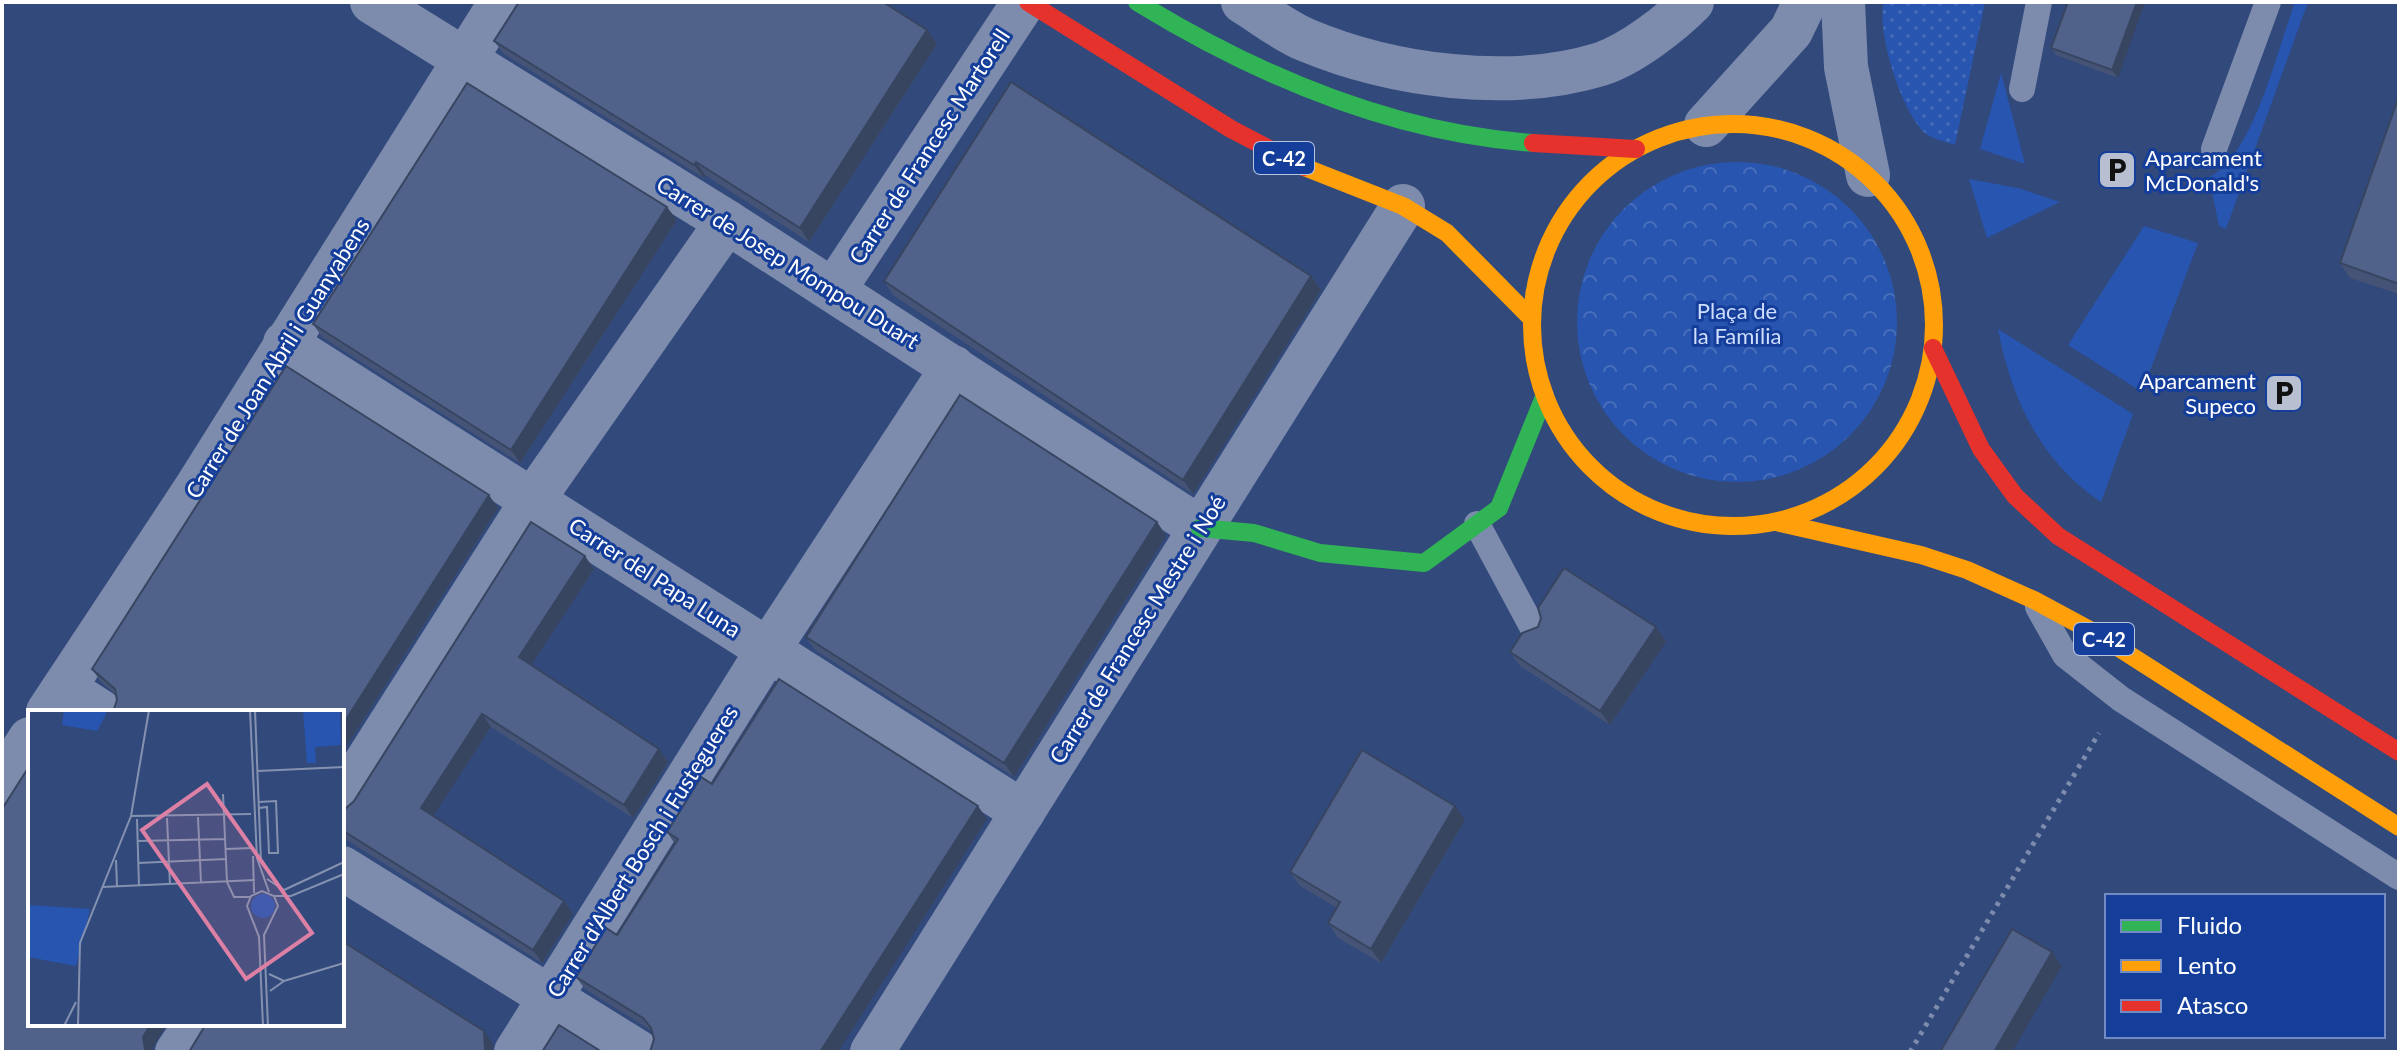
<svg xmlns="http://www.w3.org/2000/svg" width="2401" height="1054" font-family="Lato,sans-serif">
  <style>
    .grass { fill: #2855af }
    .park { fill: url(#park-crowns) }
    .garden { fill: url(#garden-dots) }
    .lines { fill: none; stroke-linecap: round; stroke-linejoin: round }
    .path { stroke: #7d8bad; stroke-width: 5; stroke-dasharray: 4 6; stroke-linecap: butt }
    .lane { stroke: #7d8bad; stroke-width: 26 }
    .street { stroke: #7d8bad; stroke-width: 44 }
    .fast { stroke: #30b455; stroke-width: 18 }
    .slow { stroke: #ff9f0a; stroke-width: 18 }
    .jam { stroke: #e5322d; stroke-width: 18 }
    .wall { fill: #455476 }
    .shaded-wall { fill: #384560 }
    .building { fill: #506289; stroke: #384560; stroke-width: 2 }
    .labels { text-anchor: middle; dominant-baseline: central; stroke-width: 6; stroke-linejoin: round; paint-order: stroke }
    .shield { fill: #143e99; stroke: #b8c5e0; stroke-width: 2 }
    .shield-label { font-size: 20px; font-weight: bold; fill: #fff }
    .street-label { font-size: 22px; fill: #fff; stroke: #143e99 }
    .poi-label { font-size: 22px; fill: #fff; stroke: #143e99; text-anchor: start }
    .park-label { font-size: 22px; fill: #cfdefd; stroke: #143e99 }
    .inset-road { fill: none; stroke: #8492b0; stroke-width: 2 }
    .view { fill: #dd80a5; fill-opacity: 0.15; stroke: #dd80a5; stroke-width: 4 }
    .inset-edge { fill: none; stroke: #fff; stroke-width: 4 }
  </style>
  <defs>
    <pattern id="park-crowns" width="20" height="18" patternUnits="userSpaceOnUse" patternTransform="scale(2)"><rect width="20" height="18" fill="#2855af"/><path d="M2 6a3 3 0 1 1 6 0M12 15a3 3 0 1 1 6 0" fill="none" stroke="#486ebb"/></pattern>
    <pattern id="garden-dots" width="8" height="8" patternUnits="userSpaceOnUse" patternTransform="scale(2)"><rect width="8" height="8" fill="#2855af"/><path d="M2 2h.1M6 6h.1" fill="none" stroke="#486ebb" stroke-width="1.8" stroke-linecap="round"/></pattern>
  </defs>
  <rect width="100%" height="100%" fill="#32497b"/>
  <!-- grass -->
  <g class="grass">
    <path d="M 2295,2 L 2308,2 L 2226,229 L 2219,226 L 2209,177 C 2253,158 2278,47 2295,2 Z"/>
    <polygon points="2001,73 2025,164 1980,149"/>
    <polygon points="1969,179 2018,188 2060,202 1987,238"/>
    <polygon points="2144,226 2198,243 2142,392 2068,345"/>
    <path d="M 1998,329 L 2133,414 L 2101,502 C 2041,462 2011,399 1998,329 Z"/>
  </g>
  <!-- park -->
  <circle class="park" cx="1737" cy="322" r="160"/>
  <!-- garden -->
  <path class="garden" d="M 1884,2 L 1985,2 L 1955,145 C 1947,142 1932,139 1925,133 C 1902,113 1876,31 1884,2 Z"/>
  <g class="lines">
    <!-- path -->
    <polyline class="path" points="1910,1052 2099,733"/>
    <!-- lane -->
    <g class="lane">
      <polyline points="2022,89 2039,2"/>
      <polyline points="2214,149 2268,2"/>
      <polyline points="1477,524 1535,632"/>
      <polyline points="2038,607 2065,655 2121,699 2399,877"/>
    </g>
    <!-- street -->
    <g class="street">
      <polyline points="372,2 727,222 1200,528"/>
      <path d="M 1243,2 C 1263,14 1284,31 1306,40 C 1392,76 1510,92 1601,64 C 1631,54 1670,24 1692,2"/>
      <polyline points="1843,2 1846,67 1868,175"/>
      <polyline points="1706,125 1791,31 1805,2"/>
      <polyline points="834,290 1024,2"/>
      <polyline points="285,343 1023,812"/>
      <polyline points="64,688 101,712"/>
      <polyline points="48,712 196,488 501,2"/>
      <polyline points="2,782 30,739"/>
      <polyline points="342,800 534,498 727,222"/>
      <polyline points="342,868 638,1052"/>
      <polyline points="177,1052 196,1024"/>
      <polyline points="516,1052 768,650 953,367"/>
      <polyline points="872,1052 1403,206"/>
    </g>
    <!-- fast -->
    <g class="fast">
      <path d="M 1137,2 C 1258,76 1391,133 1533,143"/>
      <polyline points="1200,528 1254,533 1320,553 1424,563 1499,508 1544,397"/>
    </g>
    <!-- slow -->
    <g class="slow">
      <circle cx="1733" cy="325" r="201"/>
      <polyline points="1304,167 1403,206 1447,233 1531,318"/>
      <polyline points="1776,522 1921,555 1967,570 2034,600 2097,634 2399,827"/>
    </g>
    <!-- jam -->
    <g class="jam">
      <polyline points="1028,2 1231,129 1304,167"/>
      <polyline points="1533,143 1636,149"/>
      <polyline points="1933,348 1981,449 2015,496 2058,536 2399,752"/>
    </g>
  </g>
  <!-- wall -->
  <g class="wall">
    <polygon points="2068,2 2118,78 2056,55 2051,48"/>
    <polygon points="927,30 937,44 809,242 705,175 704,178 504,54 494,41"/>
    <polygon points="2399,96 2399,294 2350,278 2340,263"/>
    <polygon points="677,220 520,463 322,337 313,324"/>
    <polygon points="1311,276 1321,290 1193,494 893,295 884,281"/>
    <polygon points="498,508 342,753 342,712 117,700 116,695 101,682 92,669"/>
    <polygon points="1157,522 1166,536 1014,777 815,650 806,637"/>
    <polygon points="594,569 531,665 659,749 668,762 633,818 491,727 433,816 564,901 573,914 542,963 342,837 342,810 345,809"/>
    <polygon points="1656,627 1666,642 1610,725 1520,666 1510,652"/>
    <polygon points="712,784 987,819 654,1039 652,1031 585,989 576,977 617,935 675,844 667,832"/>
    <polygon points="1465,820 1381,963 1338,938 1328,923 1337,908 1300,886 1290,872"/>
  </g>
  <!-- shaded-wall -->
  <g class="shaded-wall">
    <polygon points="2137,2 2145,2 2118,78 2112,70"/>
    <polygon points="927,30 937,44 809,242 800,228"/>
    <polygon points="696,162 705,175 704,178 694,165"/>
    <polygon points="667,207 677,220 520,463 511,450"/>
    <polygon points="1311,276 1321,290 1193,494 1183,480"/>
    <polygon points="489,495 498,508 342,753 342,726"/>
    <polygon points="1157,522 1166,536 1014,777 1004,763"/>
    <polygon points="585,556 594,569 528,670 519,657"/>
    <polygon points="1656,627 1666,642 1610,725 1600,711"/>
    <polygon points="482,714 491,727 430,821 421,808"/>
    <polygon points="659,749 668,762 633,818 624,805"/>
    <polygon points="978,806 987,819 838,1052 820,1052"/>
    <polygon points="1455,806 1465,820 1381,963 1371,949"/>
    <polygon points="564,901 573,914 542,963 533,950"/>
    <polygon points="2052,952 2062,966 2012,1052 1994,1052"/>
    <polygon points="151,1024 167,1024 152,1049 153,1052 147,1052 145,1049 143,1037"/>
    <polygon points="484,1031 493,1044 493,1052 486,1052 485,1050"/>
  </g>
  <!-- building -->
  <g class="building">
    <polygon points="519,2 883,2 927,30 800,228 696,162 694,165 494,41"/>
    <polygon points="2068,2 2137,2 2112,70 2051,48"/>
    <polygon points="1011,82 1311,276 1183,480 884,281"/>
    <polygon points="467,83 667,207 511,450 313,324"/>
    <polygon points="2399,96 2399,284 2340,263"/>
    <polygon points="286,366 489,495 342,726 342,712 113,712 117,700 115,689 92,669"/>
    <polygon points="960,395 1157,522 1004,763 806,637"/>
    <polygon points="531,522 585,556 519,657 659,749 624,805 482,714 421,808 564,901 533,950 342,830 342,810 345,809 354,801"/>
    <polygon points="1564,568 1656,627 1600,711 1510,652 1522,633 1538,627 1541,618 1538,608"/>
    <polygon points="779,679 978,806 820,1052 650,1052 654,1039 651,1028 643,1018 576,977 606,928 617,935 678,839 667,832 701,777 712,784"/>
    <polygon points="1362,750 1455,806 1371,949 1328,923 1340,902 1290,872"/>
    <polygon points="30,765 30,1024 151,1024 143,1037 145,1049 147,1052 2,1052 2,809"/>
    <polygon points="2012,929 2052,952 1994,1052 1940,1052"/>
    <polygon points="342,941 484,1031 485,1050 486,1052 189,1052 206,1024 342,1024"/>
    <polygon points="559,1025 602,1052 542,1052"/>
  </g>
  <!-- icons -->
  <defs>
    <symbol id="parking-square" viewBox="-11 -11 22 22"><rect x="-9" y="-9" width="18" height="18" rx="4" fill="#b7bfd1" stroke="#143e99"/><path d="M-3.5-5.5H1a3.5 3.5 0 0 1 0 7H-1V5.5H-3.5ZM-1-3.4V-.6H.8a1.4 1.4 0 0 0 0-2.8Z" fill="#111"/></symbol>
  </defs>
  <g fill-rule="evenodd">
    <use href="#parking-square" x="2095" y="148" width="44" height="44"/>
    <use href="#parking-square" x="2262" y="371" width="44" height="44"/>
  </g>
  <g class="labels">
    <!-- shield labels -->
    <g class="shield">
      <rect x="1254" y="142" width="60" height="32" rx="6"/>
      <rect x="2074" y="623" width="60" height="32" rx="6"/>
    </g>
    <g class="shield-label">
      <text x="1284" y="158">C-42</text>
      <text x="2104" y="639">C-42</text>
    </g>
    <!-- street labels -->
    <g class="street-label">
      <text transform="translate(929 146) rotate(-57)">Carrer de Francesc Martorell</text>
      <text transform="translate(788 262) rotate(32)">Carrer de Josep Mompou Duart</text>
      <text transform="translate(277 358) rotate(-58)">Carrer de Joan Abril i Guanyabens</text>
      <text transform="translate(655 577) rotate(33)">Carrer del Papa Luna</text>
      <text transform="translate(1137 629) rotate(-58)">Carrer de Francesc Mestre i Noé</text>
      <text transform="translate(642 851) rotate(-58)">Carrer d'Albert Bosch i Fustegueres</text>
    </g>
    <!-- poi labels -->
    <g class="poi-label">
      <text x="2145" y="157">Aparcament<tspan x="2145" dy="25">McDonald's</tspan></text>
      <text x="2256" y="380" text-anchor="end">Aparcament<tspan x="2256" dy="25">Supeco</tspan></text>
    </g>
    <!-- park labels -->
    <g class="park-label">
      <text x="1737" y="310">Plaça de<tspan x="1737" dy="25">la Família</tspan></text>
    </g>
  </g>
  <!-- overview -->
  <g transform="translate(28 710)">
    <rect width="316" height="316" fill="#32497b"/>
    <path d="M 275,0 L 312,0 L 313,35 L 287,37 L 288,53 L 279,53 ZM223 196a12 12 0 1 1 24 0a12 12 0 1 1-24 0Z" fill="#2855af"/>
    <path d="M 36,0 L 78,0 L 78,4 L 69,21 L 34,15 ZM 0,195 L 62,199 L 48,256 L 0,247 Z" fill="#2855af"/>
    <path class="inset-road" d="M 222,0 L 229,148 L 241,182M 227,0 L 233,153M 230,61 L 316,57M 195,84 L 199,172M 231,92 L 248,91 L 250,143 L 241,143 L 239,97 L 231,98M 103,106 L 223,104M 170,107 L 173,173M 139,108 L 142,175M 109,109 L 111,176M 110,131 L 197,129M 198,139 L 224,138M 225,146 L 226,183M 88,150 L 89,176M 110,153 L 198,149M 239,169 L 256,180 L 316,152M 199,172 L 206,187 L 222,187M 74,177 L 227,170M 246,186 L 263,186 L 316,164M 241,264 L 256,271 L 242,281M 256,271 L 316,253M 36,316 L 48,292M 50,316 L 52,233 L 103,106 L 121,0M 235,316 L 231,227 L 219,196 L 223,186 L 234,181 L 246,186 L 250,196 L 236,225 L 240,316"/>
    <path class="view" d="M 179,74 L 284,223 L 218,269 L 114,120 Z"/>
    <rect width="316" height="316" class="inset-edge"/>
  </g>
  <!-- border -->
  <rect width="2401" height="1054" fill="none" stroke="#ffffff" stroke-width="8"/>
  <!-- legend -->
  <rect x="2105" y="894" width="280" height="144" fill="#143e99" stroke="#728bc2" stroke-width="2"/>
  <rect x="2121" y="920" width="40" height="12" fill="#30b455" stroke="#728bc2" stroke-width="2"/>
  <text x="2177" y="934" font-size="24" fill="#ffffff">Fluido</text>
  <rect x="2121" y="960" width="40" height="12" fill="#ff9f0a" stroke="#728bc2" stroke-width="2"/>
  <text x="2177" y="974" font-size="24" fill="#ffffff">Lento</text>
  <rect x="2121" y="1000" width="40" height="12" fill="#e5322d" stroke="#728bc2" stroke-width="2"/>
  <text x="2177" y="1014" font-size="24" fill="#ffffff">Atasco</text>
</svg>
